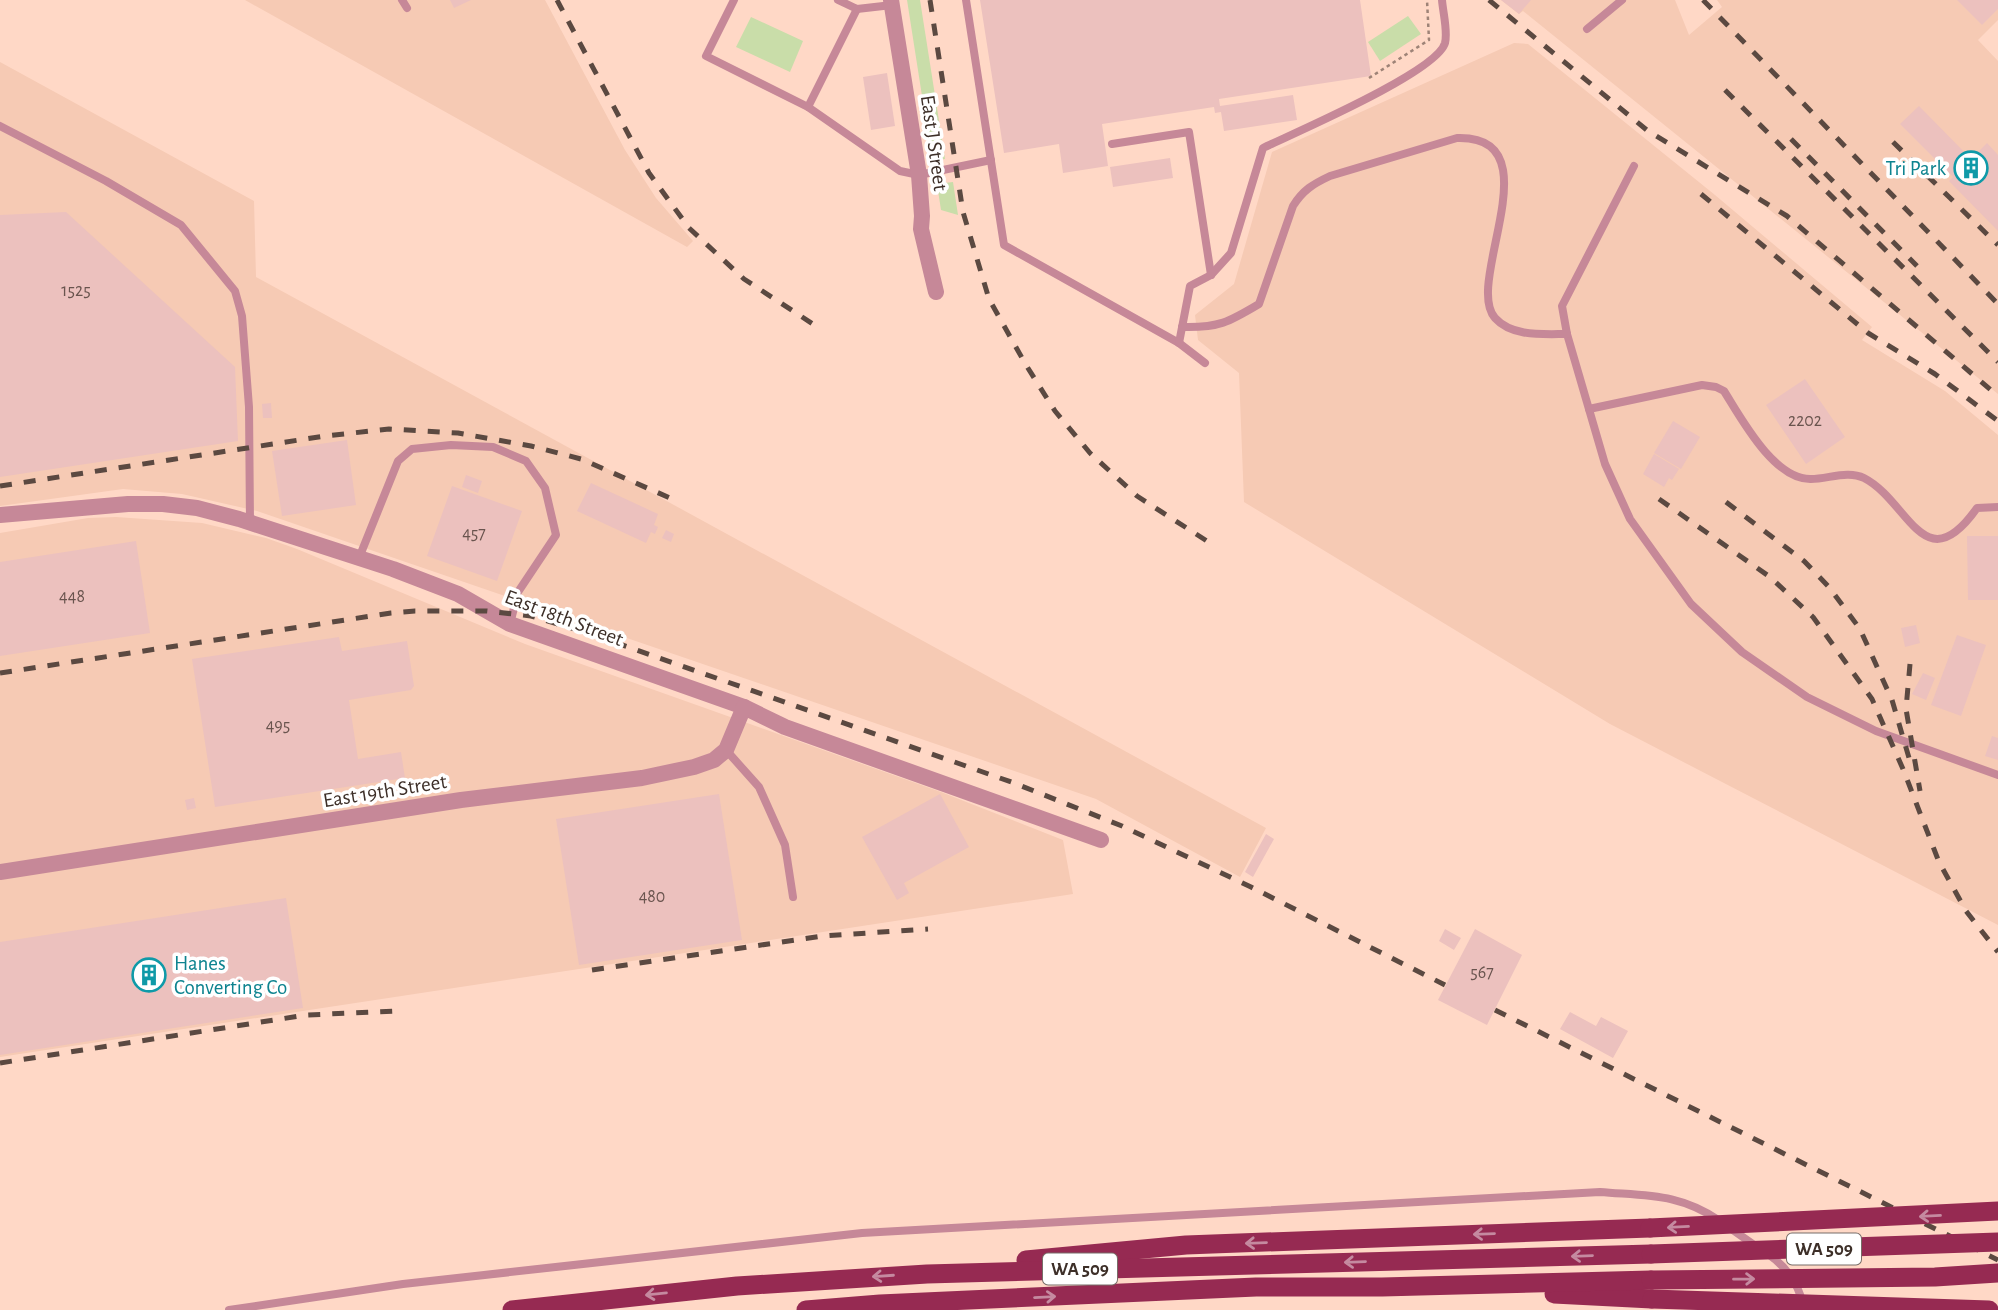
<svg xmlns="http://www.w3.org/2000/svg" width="1998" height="1310" font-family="'Alegreya Sans',sans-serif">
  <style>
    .built { fill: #f6cab4 }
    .green { fill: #c9dda9 }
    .building { fill: #ecc1be }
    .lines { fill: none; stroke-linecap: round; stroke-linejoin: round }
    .path { stroke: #9e8377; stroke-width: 2.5; stroke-dasharray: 3.5 3.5; stroke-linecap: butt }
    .service { stroke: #c68898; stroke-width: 8 }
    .minor { stroke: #c68898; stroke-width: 16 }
    .trunk { stroke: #962a52; stroke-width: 19 }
    .rail { stroke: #5b4941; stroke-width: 5; stroke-dasharray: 12 12; stroke-linecap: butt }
    .trunk-bridge { stroke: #962a52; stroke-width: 19 }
    .oneway { stroke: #c58aa0 }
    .labels { text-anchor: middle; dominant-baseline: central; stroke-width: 7; stroke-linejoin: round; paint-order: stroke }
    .number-label { font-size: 18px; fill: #69544e }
    .shield { fill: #fff; stroke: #776d68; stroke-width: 2 }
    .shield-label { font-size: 19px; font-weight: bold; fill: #3d2f28 }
    .street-label { font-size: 21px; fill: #3d2f28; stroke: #fff }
    .culture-label { font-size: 21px; fill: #0d838f; stroke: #fff; text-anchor: end }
  </style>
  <rect width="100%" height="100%" fill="#ffd8c6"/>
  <!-- built -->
  <g class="built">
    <polygon points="245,0 545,0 625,150 656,198 693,241 687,247"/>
    <polygon points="1501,0 1675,0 1689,35 1722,7 1717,0 1998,0 1998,20 1978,40 1998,61 1998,394 1523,11 1519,14"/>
    <polygon points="1514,43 1528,44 1715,195 1872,327 1862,340 1945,391 1998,435 1998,925 1610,724 1244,502 1239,373 1198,340 1195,315 1234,284 1272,152"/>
    <polygon points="0,62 254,201 256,277 1266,828 1240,877 1096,799 257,511 182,494 123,489 0,506"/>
    <polygon points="116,517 202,523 266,538 297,549 525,644 941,792 1063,840 1073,894 0,1057 0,533 88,518"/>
  </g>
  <!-- green -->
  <g class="green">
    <polygon points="907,0 920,0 945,159 932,160"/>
    <polygon points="1408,16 1421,34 1380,61 1368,42"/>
    <polygon points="751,17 803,41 790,72 736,47"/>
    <polygon points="953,182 958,215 941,210 937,184"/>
  </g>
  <!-- building -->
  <g class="building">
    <polygon points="450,0 471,0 454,8"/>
    <polygon points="980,0 1360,0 1371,76 1219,99 1220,106 1293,95 1297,120 1224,131 1221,112 1215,113 1214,107 1102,124 1108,166 1063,173 1059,144 1004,153"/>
    <polygon points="1501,0 1531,0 1519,14"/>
    <polygon points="1957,0 1998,0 1998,9 1982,25"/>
    <polygon points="887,73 895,126 871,130 863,77"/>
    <polygon points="1919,106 1971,159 1987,143 1998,155 1998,231 1949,181 1953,177 1900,124"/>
    <polygon points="1170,158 1173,178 1113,187 1110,167"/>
    <polygon points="66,212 235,367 238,441 0,477 0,215"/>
    <polygon points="1805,379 1845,437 1806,464 1766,405"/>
    <polygon points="271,403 272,418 263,418 262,404"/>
    <polygon points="1673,421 1700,437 1681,469 1654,453"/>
    <polygon points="347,440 356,505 282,516 272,451"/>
    <polygon points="1654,454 1679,469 1672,480 1669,478 1664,487 1643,474"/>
    <polygon points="466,475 482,481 478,493 462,487"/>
    <polygon points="591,483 658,514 654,525 658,527 655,534 651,532 646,543 577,511"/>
    <polygon points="452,486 522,511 497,581 427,556"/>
    <polygon points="666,530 674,534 671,542 662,538"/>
    <polygon points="1967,536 1998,536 1998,600 1968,600"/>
    <polygon points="136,541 150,633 0,656 0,562"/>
    <polygon points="1916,625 1920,643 1905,647 1901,628"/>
    <polygon points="1957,635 1986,645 1961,716 1931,705"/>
    <polygon points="339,637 342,651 407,641 414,686 411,690 349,700 358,759 401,752 405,778 215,807 192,659"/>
    <polygon points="1923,673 1935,678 1926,700 1912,694"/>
    <polygon points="1992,736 1998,738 1998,760 1985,756"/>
    <polygon points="719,794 742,940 579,965 556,819"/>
    <polygon points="940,794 969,847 904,883 909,893 897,900 862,837"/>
    <polygon points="194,798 196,808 187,810 185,800"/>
    <polygon points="1266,834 1274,839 1253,877 1245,872"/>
    <polygon points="286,898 303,1008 0,1055 0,942"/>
    <polygon points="1445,929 1461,938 1454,950 1439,941"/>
    <polygon points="1475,929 1522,955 1487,1025 1438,1000"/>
    <polygon points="1570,1012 1596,1026 1601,1017 1628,1031 1613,1058 1560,1029"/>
  </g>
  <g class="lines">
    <!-- path -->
    <polyline class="path" points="1369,78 1429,40 1427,0"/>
    <!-- service -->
    <g class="service">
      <polyline points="402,0 407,8"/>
      <polyline points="734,0 706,56 808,107 857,9"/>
      <polyline points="838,0 857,9 892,5"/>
      <polyline points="966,0 1004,245 1179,343 1205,363"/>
      <polyline points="1587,29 1622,0"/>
      <polyline points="808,107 900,171 919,175 991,160"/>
      <polyline points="0,126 106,181 181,225 235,291 242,316 249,407 250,523"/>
      <polyline points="1112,144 1189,132 1211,275"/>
      <polyline points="1634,166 1562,306 1567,334 1605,464 1630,519 1691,604 1742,652 1807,697 1876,731 1998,775"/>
      <path d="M 1182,327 C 1219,328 1229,322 1259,304 L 1293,206 C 1303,190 1313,184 1330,176 L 1457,138 C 1556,135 1463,283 1495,318 C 1512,337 1543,334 1567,334"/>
      <path d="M 1179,343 L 1190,286 L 1211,275 L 1231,253 L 1263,148 C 1294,133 1437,72 1445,43 C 1448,31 1443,13 1442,0"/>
      <path d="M 1589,409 L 1702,385 L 1716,387 L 1724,391 C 1741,418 1774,480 1811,479 C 1828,479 1848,470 1864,478 C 1909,501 1924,583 1977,508 L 1998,507"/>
      <polyline points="359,558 398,461 412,449 451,445 493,447 526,461 545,488 556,535 518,592 510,624"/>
      <polyline points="726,750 759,787 785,845 793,897"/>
      <polyline points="1730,1228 1757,1247"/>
      <path d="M 1768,1254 C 1784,1265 1798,1282 1802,1302"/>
      <path d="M 229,1310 L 403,1284 L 862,1233 L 1600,1192 C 1647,1196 1679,1193 1720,1221"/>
    </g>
    <!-- minor -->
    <g class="minor">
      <polyline points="891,0 919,175 922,216 921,229 936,292"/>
      <polyline points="0,515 128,504 163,504 197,508 239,519 393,569 458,594 510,624 744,707 785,727 1101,840"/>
      <polyline points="0,872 461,800 642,778 694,767 714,760 726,750 744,707"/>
    </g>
    <!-- trunk -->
    <g class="trunk">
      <polyline points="1026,1260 1186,1245 1650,1228"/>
      <polyline points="1554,1294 1652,1299"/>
      <polyline points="512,1310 737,1286 927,1274 1651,1254"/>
      <polyline points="806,1310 880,1304 1256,1287 1382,1287 1651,1280"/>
    </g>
    <!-- rail -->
    <g class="rail">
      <polyline points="557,0 649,173 689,228 744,279 816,326"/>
      <polyline points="930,0 963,212 989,299 1026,365 1055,411 1090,453 1137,496 1210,543"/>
      <polyline points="1489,0 1648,131 1787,216 1998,396"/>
      <polyline points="1703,0 1998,304"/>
      <polyline points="1725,90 1998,362"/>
      <polyline points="1791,139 1917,266"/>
      <polyline points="1893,142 1998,245"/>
      <polyline points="1701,194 1868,333 1935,374 1998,421"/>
      <polyline points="0,486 325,436 389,429 458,433 531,446 581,459 670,498"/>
      <polyline points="1659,499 1770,577 1813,617 1872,699 1903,769 1939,862 1966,911 1998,952"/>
      <polyline points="1726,502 1804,561 1829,587 1860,629 1892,700 1912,768"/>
      <polyline points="1910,664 1906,709 1920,791"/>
      <polyline points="0,673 391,613 415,611 487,611 531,616 588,633 793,705 1014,783 1122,826 1251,887 1445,985"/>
      <polyline points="592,970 822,936 928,929"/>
      <polyline points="1495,1010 1998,1260"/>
      <polyline points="0,1063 306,1015 398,1011"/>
    </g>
    <!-- trunk-bridge -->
    <g class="trunk-bridge">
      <polyline points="1650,1228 1998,1211"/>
      <polyline points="1651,1254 1998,1242"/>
      <polyline points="1651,1280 1935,1277 1998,1273"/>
      <polyline points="1652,1299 1989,1310"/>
    </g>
  </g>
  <!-- one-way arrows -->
  <defs><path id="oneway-shaft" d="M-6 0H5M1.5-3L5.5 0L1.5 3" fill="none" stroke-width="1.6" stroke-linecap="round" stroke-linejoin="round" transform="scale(1.75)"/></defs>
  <g class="oneway">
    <use href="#oneway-shaft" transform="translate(1930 1216) rotate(177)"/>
    <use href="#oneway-shaft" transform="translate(1678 1227) rotate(177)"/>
    <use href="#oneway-shaft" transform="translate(1484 1234) rotate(178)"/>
    <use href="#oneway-shaft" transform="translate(1256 1243) rotate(178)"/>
    <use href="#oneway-shaft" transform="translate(1582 1256) rotate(178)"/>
    <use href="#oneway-shaft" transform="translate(1355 1262) rotate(178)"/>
    <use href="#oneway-shaft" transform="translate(883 1276) rotate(176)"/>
    <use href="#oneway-shaft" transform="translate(1744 1279) rotate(-1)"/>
    <use href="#oneway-shaft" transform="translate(656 1294) rotate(174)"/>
    <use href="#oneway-shaft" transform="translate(1045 1297) rotate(-3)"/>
  </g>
  <!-- icons -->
  <defs>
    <symbol id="building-ring" viewBox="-11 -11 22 22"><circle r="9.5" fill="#fff" stroke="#0f9aa8" stroke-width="1.5"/><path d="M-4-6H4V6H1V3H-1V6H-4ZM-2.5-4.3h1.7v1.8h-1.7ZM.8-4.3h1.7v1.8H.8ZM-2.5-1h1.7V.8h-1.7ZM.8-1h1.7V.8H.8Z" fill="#0f9aa8"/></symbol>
  </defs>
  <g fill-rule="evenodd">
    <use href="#building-ring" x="1952" y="149" width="38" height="38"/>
    <use href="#building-ring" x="130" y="956" width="38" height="38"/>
  </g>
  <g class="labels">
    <!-- number labels -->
    <g class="number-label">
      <text x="76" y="291">1525</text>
      <text x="1805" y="421">2202</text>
      <text x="474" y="534">457</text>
      <text x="72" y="597">448</text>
      <text x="278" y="726">495</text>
      <text x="652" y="897">480</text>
      <text x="1482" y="973">567</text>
    </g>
    <!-- shield labels -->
    <g class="shield">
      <rect x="1787" y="1233.5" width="74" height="31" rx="5"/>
      <rect x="1043" y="1253.5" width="74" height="31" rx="5"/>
    </g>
    <g class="shield-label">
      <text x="1824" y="1249">WA 509</text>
      <text x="1080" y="1269">WA 509</text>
    </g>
    <!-- street labels -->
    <g class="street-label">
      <text transform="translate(934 143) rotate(82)">East J Street</text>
      <text transform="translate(564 618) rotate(21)">East 18th Street</text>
      <text transform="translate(385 791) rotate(-9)">East 19th Street</text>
    </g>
    <!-- culture labels -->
    <g class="culture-label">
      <text x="1946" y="168">Tri Park</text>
      <text x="174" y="963" text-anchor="start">Hanes<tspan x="174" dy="24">Converting Co</tspan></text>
    </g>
  </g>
</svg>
